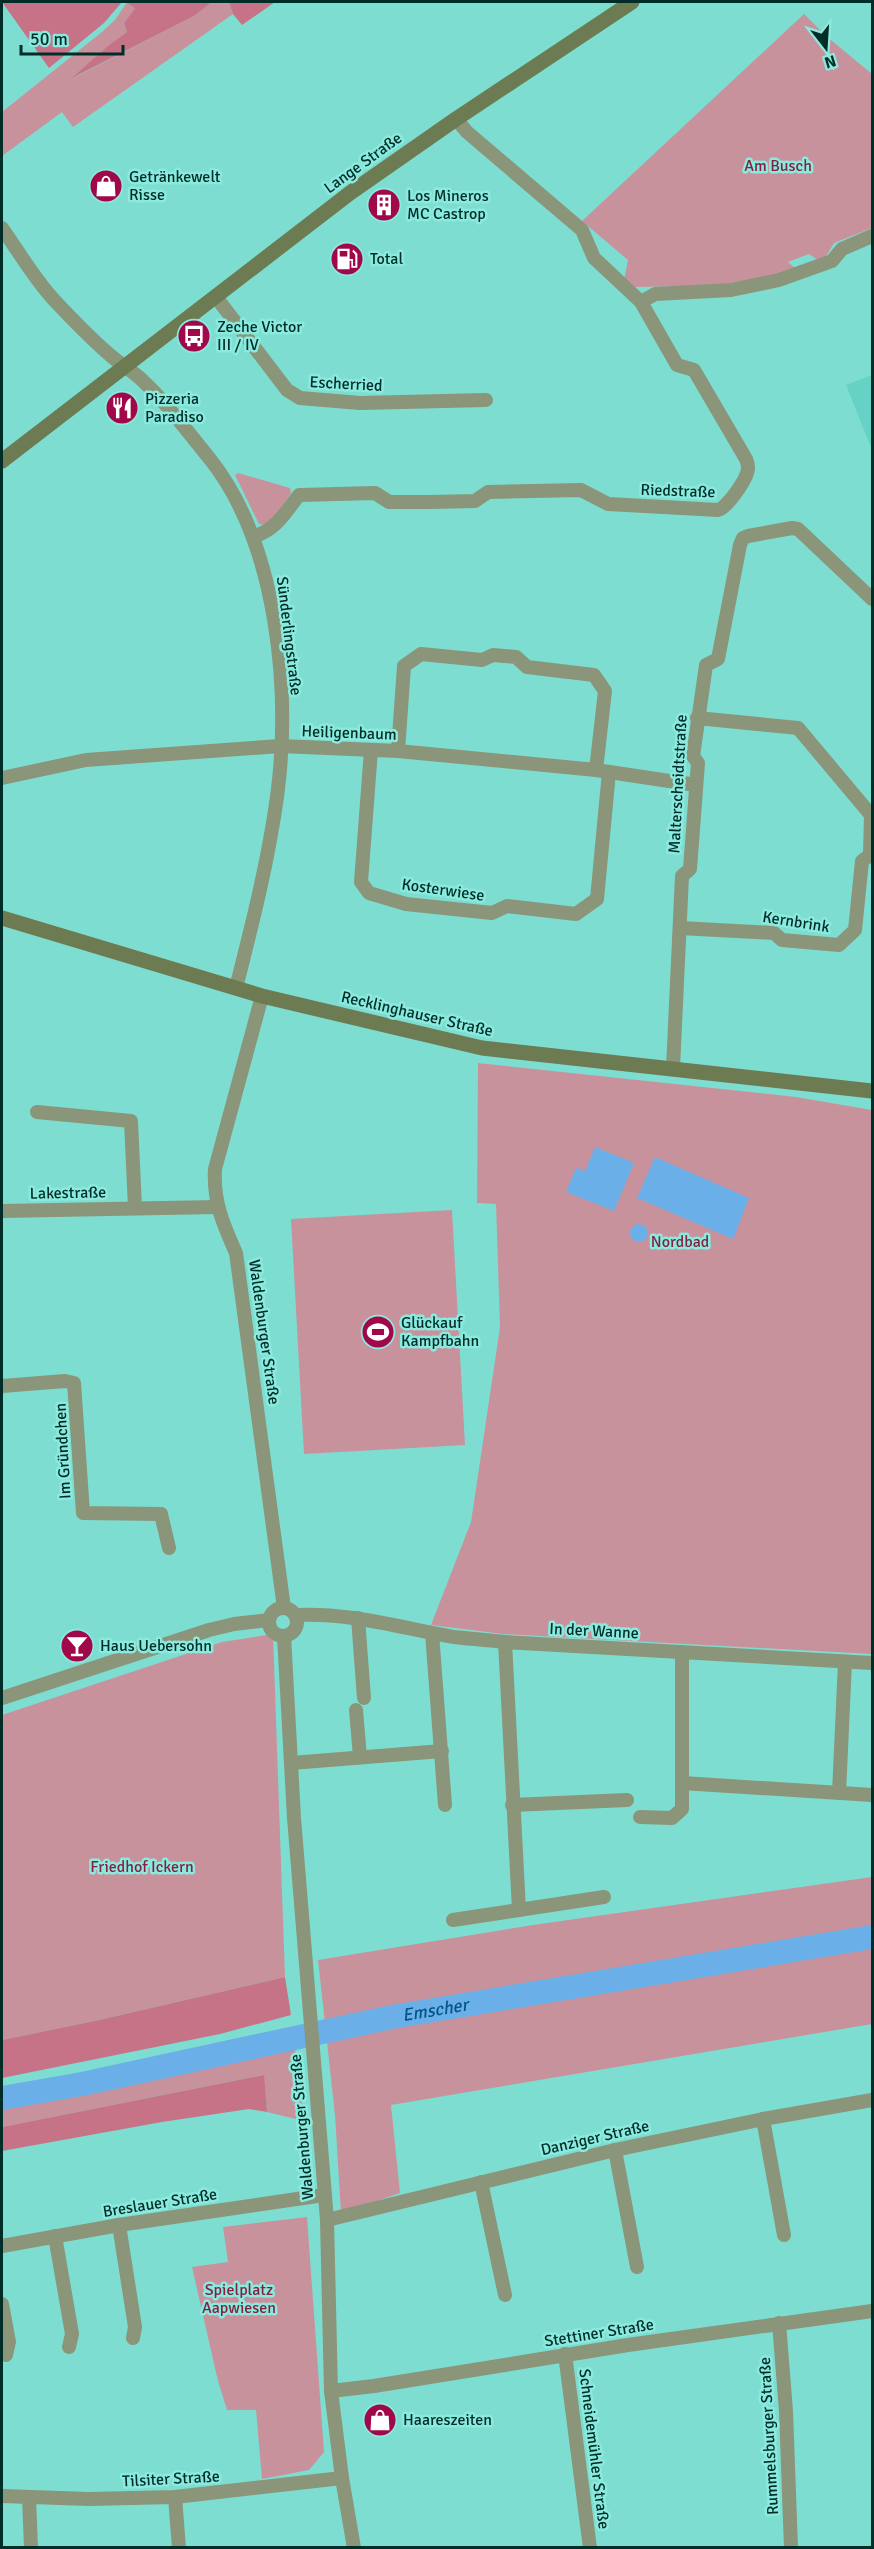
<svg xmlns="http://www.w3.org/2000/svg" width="874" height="2549" font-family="Signika,sans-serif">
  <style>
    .built { fill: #65d2c5 }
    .green { fill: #c8929d }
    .forest { fill: #c77387 }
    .water { fill: #6bafe8 }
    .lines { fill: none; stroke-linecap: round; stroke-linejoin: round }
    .river { stroke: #6bafe8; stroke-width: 24 }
    .street { stroke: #8a957a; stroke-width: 14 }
    .secondary { stroke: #6c7b52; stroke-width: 15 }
    .labels { text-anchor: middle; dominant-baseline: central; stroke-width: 5; stroke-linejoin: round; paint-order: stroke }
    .street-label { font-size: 16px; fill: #012d29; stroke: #8beade }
    .park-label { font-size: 16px; fill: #851f41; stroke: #8beade }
    .poi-label { font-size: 16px; fill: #012d29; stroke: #8beade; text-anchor: start }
    .water-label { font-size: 18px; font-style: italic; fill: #005589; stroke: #8beade }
  </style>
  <rect width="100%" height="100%" fill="#7eddd1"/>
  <!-- built -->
  <polygon class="built" points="872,375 872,450 846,385"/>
  <!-- green -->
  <g class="green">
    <polygon points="127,2 135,8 124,23 127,32 109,45 75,77 194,16 212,2 229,2 233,14 73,127 62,112 2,156 2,112 102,32 115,20"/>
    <path d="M 804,14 L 826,36 L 872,74 L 872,228 L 834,243 L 825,258 L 819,261 L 809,254 L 788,262 L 796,269 C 740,287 692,286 634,287 L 624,280 L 628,260 L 582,221 Z"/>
    <polygon points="238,473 290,488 291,493 272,521 265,525 259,524 235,475"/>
    <polygon points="478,1063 796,1097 872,1110 872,1654 503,1634 431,1625 471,1522 500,1327 496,1204 477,1203"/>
    <polygon points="452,1210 465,1445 304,1454 291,1219"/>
    <polygon points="273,1634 285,1977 99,2020 2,2040 2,1715 222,1642"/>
    <polygon points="872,1877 872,2024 391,2105 400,2193 341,2213 335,2115 318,1960 533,1925"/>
    <polygon points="295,2048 304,2121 267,2112 263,2075 2,2127 2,2108"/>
    <polygon points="307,2217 324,2452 309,2470 262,2479 256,2410 227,2410 218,2381 192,2267 228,2262 223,2227"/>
  </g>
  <!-- forest -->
  <g class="forest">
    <polygon points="2,2 122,2 104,23 49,68"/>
    <polygon points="126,2 212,2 194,16 72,78 109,45 127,32 124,23 135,8"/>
    <polygon points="229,2 275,2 242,25 233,14"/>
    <polygon points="285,1977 291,2015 220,2034 2,2078 2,2040 99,2020"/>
    <polygon points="264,2075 267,2112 249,2109 162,2122 2,2151 2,2127"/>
  </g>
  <!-- water -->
  <g class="water">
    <polygon points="595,1147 634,1163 614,1211 566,1192 576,1168 585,1171"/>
    <polygon points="655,1157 749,1198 733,1239 637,1198"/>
    <circle cx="639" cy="1233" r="9"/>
  </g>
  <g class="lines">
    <!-- river -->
    <path class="river" id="s1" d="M 2,2098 L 82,2084 L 392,2017 L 872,1937"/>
    <!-- street -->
    <g class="street">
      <path d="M 2,228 C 19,252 35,280 55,301 C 72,319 91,339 110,355 C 121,365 135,372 145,383 C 169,405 189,434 210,459 C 278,545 291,691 277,797 C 268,862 252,925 236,988"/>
      <polyline points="216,297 287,390 300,398 360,403 486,400"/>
      <polyline points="641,302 655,294 731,290 779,280 832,261 842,249 872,236"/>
      <path d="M 253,537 C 277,529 284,514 299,495 L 375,493 L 389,502 L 431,502 L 475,501 L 488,492 L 581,490 L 608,504 L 718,510 C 727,508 748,478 748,468 C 748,466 747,461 746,459 L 694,370 L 677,365 L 641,302 L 594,258 L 582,230 L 467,132 L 456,119"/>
      <polyline points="371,750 361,882 369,893 406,904 492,913 507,906 576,914 597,899 609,772"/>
      <polyline points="398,751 404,666 421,654 482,660 493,655 516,657 527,667 594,675 605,691 596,770"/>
      <polyline points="2,778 86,760 280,746 398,751 596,770 696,785"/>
      <polyline points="680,928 774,933 782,940 839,945 855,930 862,861 870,855 871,815 798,728 697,718"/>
      <path d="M 262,996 L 215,1169 C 213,1201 223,1224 236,1253 L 284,1608"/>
      <polyline points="673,1068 682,876 690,869 698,763 693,756 706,665 718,659 740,545 743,538 748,536 792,528 798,529 872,599"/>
      <polyline points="37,1112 131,1121 135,1208"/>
      <polyline points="2,1211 217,1207"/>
      <polyline points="2,1386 65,1381 74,1383 83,1513 161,1514 169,1548"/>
      <circle cx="283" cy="1622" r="14"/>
      <path d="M 295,1615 C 349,1612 401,1628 454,1637 C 471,1639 488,1640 505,1642 L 872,1663"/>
      <polyline points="358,1618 364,1698"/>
      <polyline points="432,1633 445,1805"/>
      <polyline points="284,1636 294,1818 327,2220 331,2391 342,2478 354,2548"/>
      <polyline points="505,1642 519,1910"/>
      <polyline points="682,1652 682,1783 872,1795"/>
      <polyline points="2,1698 209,1630 234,1624 269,1620"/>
      <polyline points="356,1710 360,1757"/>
      <polyline points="291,1763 442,1751"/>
      <polyline points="839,1793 845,1662"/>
      <polyline points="512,1805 627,1800"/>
      <polyline points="640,1817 672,1818 682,1809 682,1783"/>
      <polyline points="453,1920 604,1897"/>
      <polyline points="763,2119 784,2235"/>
      <polyline points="615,2150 637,2267"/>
      <polyline points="481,2182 505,2295"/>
      <polyline points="327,2220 615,2150 763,2119 872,2100"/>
      <polyline points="119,2225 135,2327 133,2338"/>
      <polyline points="55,2236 72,2334 69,2347"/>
      <polyline points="2,2246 119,2225 324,2195"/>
      <polyline points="2,2304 9,2342 6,2355"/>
      <polyline points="779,2323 786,2411 791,2548"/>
      <polyline points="565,2354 590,2548"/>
      <polyline points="331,2391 374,2386 628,2345 872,2311"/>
      <polyline points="2,2496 89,2499 175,2497 342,2478"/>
      <polyline points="29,2497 31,2548"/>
      <polyline points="175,2497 179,2548"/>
    </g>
    <!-- secondary -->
    <g class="secondary">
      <polyline points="2,461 350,193 456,119 632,2"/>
      <polyline points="2,918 262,996 482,1048 872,1091"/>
    </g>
  </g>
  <!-- icons -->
  <defs>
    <symbol id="shop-disc" viewBox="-11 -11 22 22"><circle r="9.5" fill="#a10849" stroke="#8beade"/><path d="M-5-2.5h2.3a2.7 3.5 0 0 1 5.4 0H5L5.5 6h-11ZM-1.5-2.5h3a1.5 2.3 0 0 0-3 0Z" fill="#fff"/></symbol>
    <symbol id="building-disc" viewBox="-11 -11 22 22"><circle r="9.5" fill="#a10849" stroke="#8beade"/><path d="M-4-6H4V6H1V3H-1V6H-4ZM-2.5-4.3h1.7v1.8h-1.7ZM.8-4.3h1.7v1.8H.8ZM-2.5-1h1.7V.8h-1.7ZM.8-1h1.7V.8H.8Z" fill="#fff"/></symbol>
    <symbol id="fuel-disc" viewBox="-11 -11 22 22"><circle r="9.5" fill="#a10849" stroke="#8beade"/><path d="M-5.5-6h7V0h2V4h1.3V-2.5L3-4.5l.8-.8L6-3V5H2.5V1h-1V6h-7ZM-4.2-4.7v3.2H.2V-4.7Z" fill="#fff"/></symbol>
    <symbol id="bus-disc" viewBox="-11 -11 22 22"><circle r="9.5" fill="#a10849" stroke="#8beade"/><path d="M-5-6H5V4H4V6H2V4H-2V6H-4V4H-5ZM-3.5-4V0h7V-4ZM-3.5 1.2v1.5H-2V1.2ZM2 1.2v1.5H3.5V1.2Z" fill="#fff"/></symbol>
    <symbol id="restaurant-disc" viewBox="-11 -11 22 22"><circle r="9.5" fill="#a10849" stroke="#8beade"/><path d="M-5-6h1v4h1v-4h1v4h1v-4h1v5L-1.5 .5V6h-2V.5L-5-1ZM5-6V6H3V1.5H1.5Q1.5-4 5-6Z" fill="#fff"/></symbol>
    <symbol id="stadium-disc" viewBox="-11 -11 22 22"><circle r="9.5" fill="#a10849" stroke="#8beade"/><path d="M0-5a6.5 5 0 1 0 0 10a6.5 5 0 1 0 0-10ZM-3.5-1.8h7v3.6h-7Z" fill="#fff"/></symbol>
    <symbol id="bar-disc" viewBox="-11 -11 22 22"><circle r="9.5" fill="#a10849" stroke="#8beade"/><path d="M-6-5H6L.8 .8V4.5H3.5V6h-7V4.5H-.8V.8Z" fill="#fff"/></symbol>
  </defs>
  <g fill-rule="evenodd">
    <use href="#shop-disc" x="87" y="167" width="38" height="38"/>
    <use href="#building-disc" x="365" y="186" width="38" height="38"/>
    <use href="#fuel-disc" x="328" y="240" width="38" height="38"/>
    <use href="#bus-disc" x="175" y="317" width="38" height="38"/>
    <use href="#restaurant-disc" x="103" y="389" width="38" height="38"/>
    <use href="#stadium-disc" x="359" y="1313" width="38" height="38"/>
    <use href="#bar-disc" x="58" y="1627" width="38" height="38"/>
    <use href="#shop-disc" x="361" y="2401" width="38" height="38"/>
  </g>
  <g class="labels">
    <!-- street labels -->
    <g class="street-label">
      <text transform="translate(363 163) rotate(-36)">Lange Straße</text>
      <text transform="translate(346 384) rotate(3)">Escherried</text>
      <text transform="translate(678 491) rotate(2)">Riedstraße</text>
      <text transform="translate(289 636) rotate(83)">Sünderlingstraße</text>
      <text transform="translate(349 733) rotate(2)">Heiligenbaum</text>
      <text transform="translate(678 784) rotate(-87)">Malterscheidtstraße</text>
      <text transform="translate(443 890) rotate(8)">Kosterwiese</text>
      <text transform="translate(796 922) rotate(9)">Kernbrink</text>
      <text transform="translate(417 1014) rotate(13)">Recklinghauser Straße</text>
      <text transform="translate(68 1193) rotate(-1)">Lakestraße</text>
      <text transform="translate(264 1332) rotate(82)">Waldenburger Straße</text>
      <text transform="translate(63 1451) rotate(-93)">Im Gründchen</text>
      <text transform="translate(594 1631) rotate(3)">In der Wanne</text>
      <text transform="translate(302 2127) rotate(-95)">Waldenburger Straße</text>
      <text transform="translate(595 2138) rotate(-13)">Danziger Straße</text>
      <text transform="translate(160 2203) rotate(-9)">Breslauer Straße</text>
      <text transform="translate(599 2333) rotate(-9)">Stettiner Straße</text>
      <text transform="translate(769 2436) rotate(-93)">Rummelsburger Straße</text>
      <text transform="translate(594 2449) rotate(83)">Schneidemühler Straße</text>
      <text transform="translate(171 2479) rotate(-3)">Tilsiter Straße</text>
    </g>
    <!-- park labels -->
    <g class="park-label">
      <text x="778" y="166">Am Busch</text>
      <text x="680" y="1242">Nordbad</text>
      <text x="142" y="1867">Friedhof Ickern</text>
      <text x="239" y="2290">Spielplatz<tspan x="239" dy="18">Aapwiesen</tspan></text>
    </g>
    <!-- poi labels -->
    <g class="poi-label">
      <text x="129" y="177">Getränkewelt<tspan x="129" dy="18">Risse</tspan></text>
      <text x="407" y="196">Los Mineros<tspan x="407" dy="18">MC Castrop</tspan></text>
      <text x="370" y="259">Total</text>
      <text x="217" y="327">Zeche Victor<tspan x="217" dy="18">III / IV</tspan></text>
      <text x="145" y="399">Pizzeria<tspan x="145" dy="18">Paradiso</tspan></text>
      <text x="401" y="1323">Glückauf<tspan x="401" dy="18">Kampfbahn</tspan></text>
      <text x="100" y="1646">Haus Uebersohn</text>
      <text x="403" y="2420">Haareszeiten</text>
    </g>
    <!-- water labels -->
    <g class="water-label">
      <text stroke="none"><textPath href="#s1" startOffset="442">Emscher</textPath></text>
    </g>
  </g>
  <!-- border -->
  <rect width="874" height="2549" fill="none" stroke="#012d29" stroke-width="6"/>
  <!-- north arrow -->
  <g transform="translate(826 48) rotate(163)" stroke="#8beade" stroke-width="4.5" paint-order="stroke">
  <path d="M0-4.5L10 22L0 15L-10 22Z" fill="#012d29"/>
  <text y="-9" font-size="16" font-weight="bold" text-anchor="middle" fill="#012d29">N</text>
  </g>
  <!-- scale -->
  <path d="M21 45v9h102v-9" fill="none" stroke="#012d29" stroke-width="3"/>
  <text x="30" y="45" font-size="18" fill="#012d29" stroke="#8beade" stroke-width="4.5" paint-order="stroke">50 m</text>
</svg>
